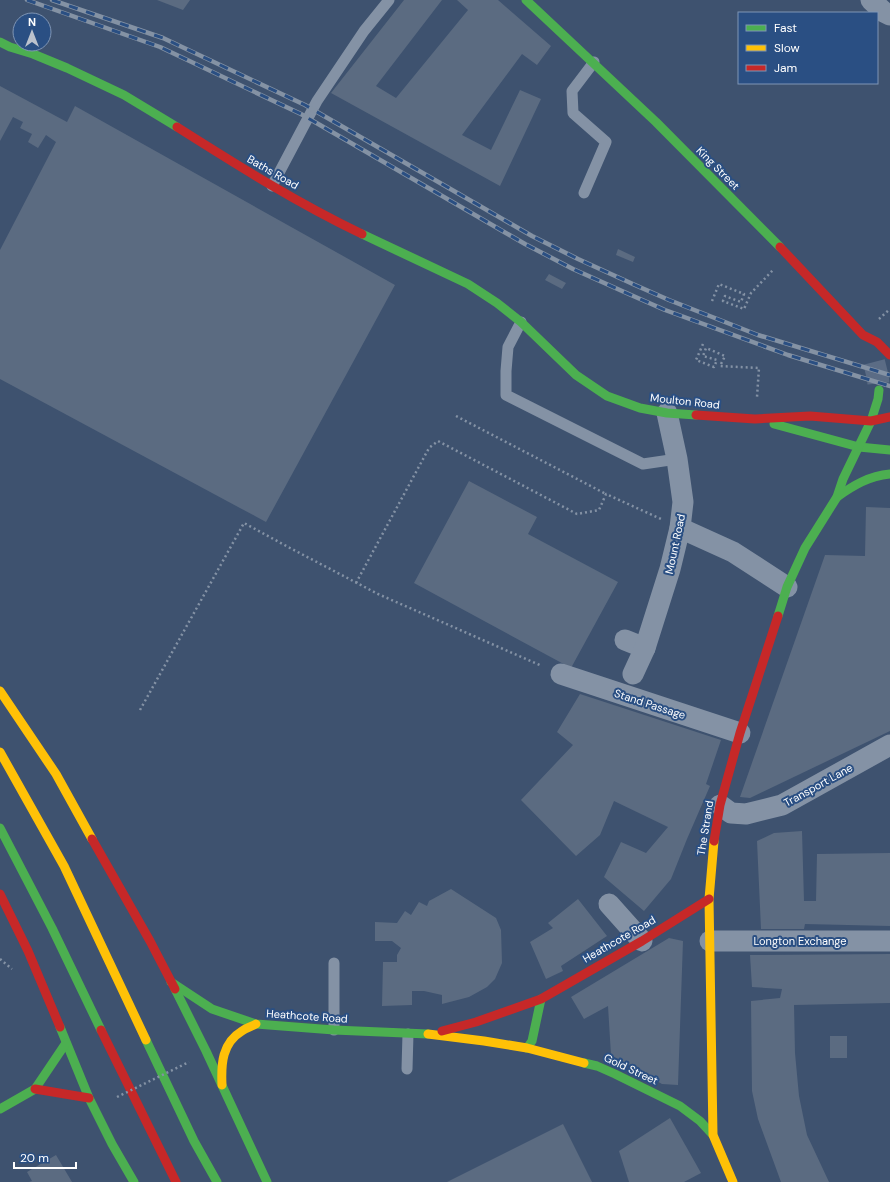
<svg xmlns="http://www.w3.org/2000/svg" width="890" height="1182" font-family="'DM Sans',sans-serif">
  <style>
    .building { fill: #5b6b81 }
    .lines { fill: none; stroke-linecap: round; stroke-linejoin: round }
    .primary-tunnel { stroke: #5b6c85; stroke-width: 22; stroke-dasharray: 22 11; stroke-linecap: butt }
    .path { stroke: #8492a5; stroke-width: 2.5; stroke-dasharray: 2 3; stroke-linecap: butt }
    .lane { stroke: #8492a5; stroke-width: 11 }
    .street { stroke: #8492a5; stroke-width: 21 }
    .fast { stroke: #4caf50; stroke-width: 9 }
    .slow { stroke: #ffc107; stroke-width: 9 }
    .jam { stroke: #c62828; stroke-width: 9 }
    .rail-casing { stroke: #8492a4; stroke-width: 4.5 }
    .rail { stroke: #2a4f83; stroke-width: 3; stroke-dasharray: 9; stroke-linecap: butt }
    .path-bridge { stroke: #8492a5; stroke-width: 2.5; stroke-dasharray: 2 3; stroke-linecap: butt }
    .labels { text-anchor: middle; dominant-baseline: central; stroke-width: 4; stroke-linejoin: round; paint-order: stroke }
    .street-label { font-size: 11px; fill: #fff; stroke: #2a4f83 }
  </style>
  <rect width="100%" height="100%" fill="#3e526f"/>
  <!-- building -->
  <g class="building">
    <polygon points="157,0 190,0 183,10"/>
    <polygon points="404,0 442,0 376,86 396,98 468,10 457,0 498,0 551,46 537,65 522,54 462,135 491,150 520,90 541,99 500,186 331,93"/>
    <polygon points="0,86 67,122 75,106 395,285 266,522 0,379 0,250 56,142 46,135 38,148 28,142 32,134 20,128 23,122 13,117 0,141"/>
    <polygon points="618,249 635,257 633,262 616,255"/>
    <polygon points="549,274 566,283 562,289 545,280"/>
    <polygon points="469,481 537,517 528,534 618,582 571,668 414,583"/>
    <polygon points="866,507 890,508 890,731 750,798 740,797 825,555 865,556"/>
    <polygon points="580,694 721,740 706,784 710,786 687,839 671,879 644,911 604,877 621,842 646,853 668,827 614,801 600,835 576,856 521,800 573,745 557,732"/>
    <polygon points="802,831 804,901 816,901 817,854 890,853 890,926 805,924 804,929 761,929 757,841 774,833"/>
    <polygon points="451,889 496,918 501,930 502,963 495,979 487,987 469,997 442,1004 442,995 424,991 412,991 412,1005 382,1006 383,962 397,962 397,955 401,948 392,941 375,941 375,922 397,923 405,911 411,915 419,902 427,906 429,901"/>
    <polygon points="578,899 607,936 561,966 563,971 546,979 530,942 553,928 548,923"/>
    <polygon points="669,938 683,941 678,1085 662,1084 611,1055 608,1006 584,1019 571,997"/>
    <polygon points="890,954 890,1003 794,1005 795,1053 799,1096 807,1135 829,1182 781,1182 758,1119 752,1091 751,1001 780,998 782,989 752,987 750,955"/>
    <rect x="830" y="1036" width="17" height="22"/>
    <polygon points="670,1118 701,1173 684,1182 629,1182 619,1151"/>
    <polygon points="563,1124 592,1182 447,1182"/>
    <polygon points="56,1155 72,1182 29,1182 32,1181 27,1172"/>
  </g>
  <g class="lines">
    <!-- primary-tunnel -->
    <polyline class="primary-tunnel" points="874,362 878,378 879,390"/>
    <!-- path -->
    <g class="path">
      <polyline points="712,301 719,284 744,294 741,302 725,296 723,301 744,309 751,293 773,270"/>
      <polyline points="879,319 890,309"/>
      <polyline points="703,344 696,360 714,367 717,360 703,356 706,348 725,356 720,366 759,368 757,397"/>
      <polyline points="456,416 606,494"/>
      <polyline points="356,583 429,448 438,441 577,514 599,510 606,494 661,519"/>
      <polyline points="140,710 244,523 290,548 378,594 542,666"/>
      <polyline points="0,959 12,969"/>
    </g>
    <!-- lane -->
    <g class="lane">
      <polyline points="272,186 317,101 364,31 389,0"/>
      <polyline points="584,193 606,142 573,113 572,91 594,62"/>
      <polyline points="521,322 508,347 506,371 506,395 643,464 677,459"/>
      <polyline points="334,963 334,1030"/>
      <polyline points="407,1069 408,1034"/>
    </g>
    <!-- street -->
    <g class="street">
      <polyline points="871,0 884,12 890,15"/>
      <polyline points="680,528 733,552 787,587"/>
      <polyline points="625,640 645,648"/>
      <polyline points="561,674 740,733"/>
      <polyline points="633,674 645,648 670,569 680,528 683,502 677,459 667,413"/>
      <polyline points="720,805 731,813 746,814 782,805 890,745"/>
      <polyline points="609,904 642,941"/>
      <polyline points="710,941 890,941"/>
    </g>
    <!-- fast -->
    <g class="fast">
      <polyline points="526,0 656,122 780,247"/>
      <polyline points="0,42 10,47 33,54 67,68 124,95 177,127"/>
      <polyline points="362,234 468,284 497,303 521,322 576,375 607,396 640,408 667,413 696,415"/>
      <polyline points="774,424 859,447 890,450"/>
      <path d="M 837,497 C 854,485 869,476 890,474"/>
      <polyline points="778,616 787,587 805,548 837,497 843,479 871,421 878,399 879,390"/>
      <polyline points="0,828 52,928 101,1030"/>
      <polyline points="171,982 212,1009 256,1024 334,1030 428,1034"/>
      <polyline points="175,989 206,1051 267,1182"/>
      <polyline points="60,1027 89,1098 112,1144 134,1182"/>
      <polyline points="146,1040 194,1141 217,1182"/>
      <polyline points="527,1048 532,1041 541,999"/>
      <polyline points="584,1063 597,1066 615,1074 680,1106 700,1121 713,1135"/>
      <polyline points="0,1109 35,1089 66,1043"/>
    </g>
    <!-- slow -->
    <g class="slow">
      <polyline points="0,691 56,774 92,839"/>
      <polyline points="0,752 64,866 146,1040"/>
      <polyline points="714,841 709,899 713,1135 733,1182"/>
      <polyline points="428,1034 484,1041 527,1048 584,1063"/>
      <path d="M 222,1085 C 221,1064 222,1043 242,1031 C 246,1028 251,1027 256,1024"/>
    </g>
    <!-- jam -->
    <g class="jam">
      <path d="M 177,127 C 237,165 297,203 362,234"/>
      <polyline points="780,247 863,335 877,342 890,355"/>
      <polyline points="696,415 755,419 810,416 871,421 890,417"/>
      <polyline points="92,839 150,941 175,989"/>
      <polyline points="714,841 720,805 740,733 778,616"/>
      <polyline points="0,894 28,951 60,1027"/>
      <polyline points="101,1030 176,1182"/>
      <polyline points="442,1031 476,1022 541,999 642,941 709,899"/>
      <polyline points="35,1089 89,1098"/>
    </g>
    <defs>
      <g id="rail">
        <polyline points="27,0 160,47 301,114 525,244 573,269 631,295 665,310 788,355 890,386"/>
        <polyline points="52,0 163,38 305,105 532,236 578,259 635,285 669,300 758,335 890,375"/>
      </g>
    </defs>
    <!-- rail casing -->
    <use href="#rail" class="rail-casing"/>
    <!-- rail -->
    <use href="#rail" class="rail"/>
    <!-- path-bridge -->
    <polyline class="path-bridge" points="117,1097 189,1062"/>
  </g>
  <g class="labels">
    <!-- street labels -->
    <g class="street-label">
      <text transform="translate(718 168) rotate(45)">King Street</text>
      <text transform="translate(273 172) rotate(30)">Baths Road</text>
      <text transform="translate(685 401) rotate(6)">Moulton Road</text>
      <text transform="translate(675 544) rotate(-78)">Mount Road</text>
      <text transform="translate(650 704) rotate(18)">Stand Passage</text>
      <text transform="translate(818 785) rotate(-29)">Transport Lane</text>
      <text transform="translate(705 828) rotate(-81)">The Strand</text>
      <text transform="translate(619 939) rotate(-30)">Heathcote Road</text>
      <text x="800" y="941">Longton Exchange</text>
      <text transform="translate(307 1016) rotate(4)">Heathcote Road</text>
      <text transform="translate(631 1069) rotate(25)">Gold Street</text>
    </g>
  </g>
  <!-- legend -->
  <rect x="738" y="12" width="140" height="72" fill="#2a4f83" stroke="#7f95b5"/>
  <rect x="746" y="25" width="20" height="6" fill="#4caf50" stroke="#7f95b5"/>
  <text x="774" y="32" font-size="12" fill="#ffffff">Fast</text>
  <rect x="746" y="45" width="20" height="6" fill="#ffc107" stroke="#7f95b5"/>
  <text x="774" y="52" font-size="12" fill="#ffffff">Slow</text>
  <rect x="746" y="65" width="20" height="6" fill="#c62828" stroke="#7f95b5"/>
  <text x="774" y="72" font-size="12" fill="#ffffff">Jam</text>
  <!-- north arrow -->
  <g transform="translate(32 32)"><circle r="19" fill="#2a4f83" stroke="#7f95b5"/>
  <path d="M0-3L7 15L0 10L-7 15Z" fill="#bbc2cd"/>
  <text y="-6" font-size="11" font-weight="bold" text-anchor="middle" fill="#ffffff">N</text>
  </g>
  <!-- scale -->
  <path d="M14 1162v6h62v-6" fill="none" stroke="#ffffff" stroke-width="2"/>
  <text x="20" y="1162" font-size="12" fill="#ffffff" stroke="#2a4f83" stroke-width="3" paint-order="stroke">20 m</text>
</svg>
